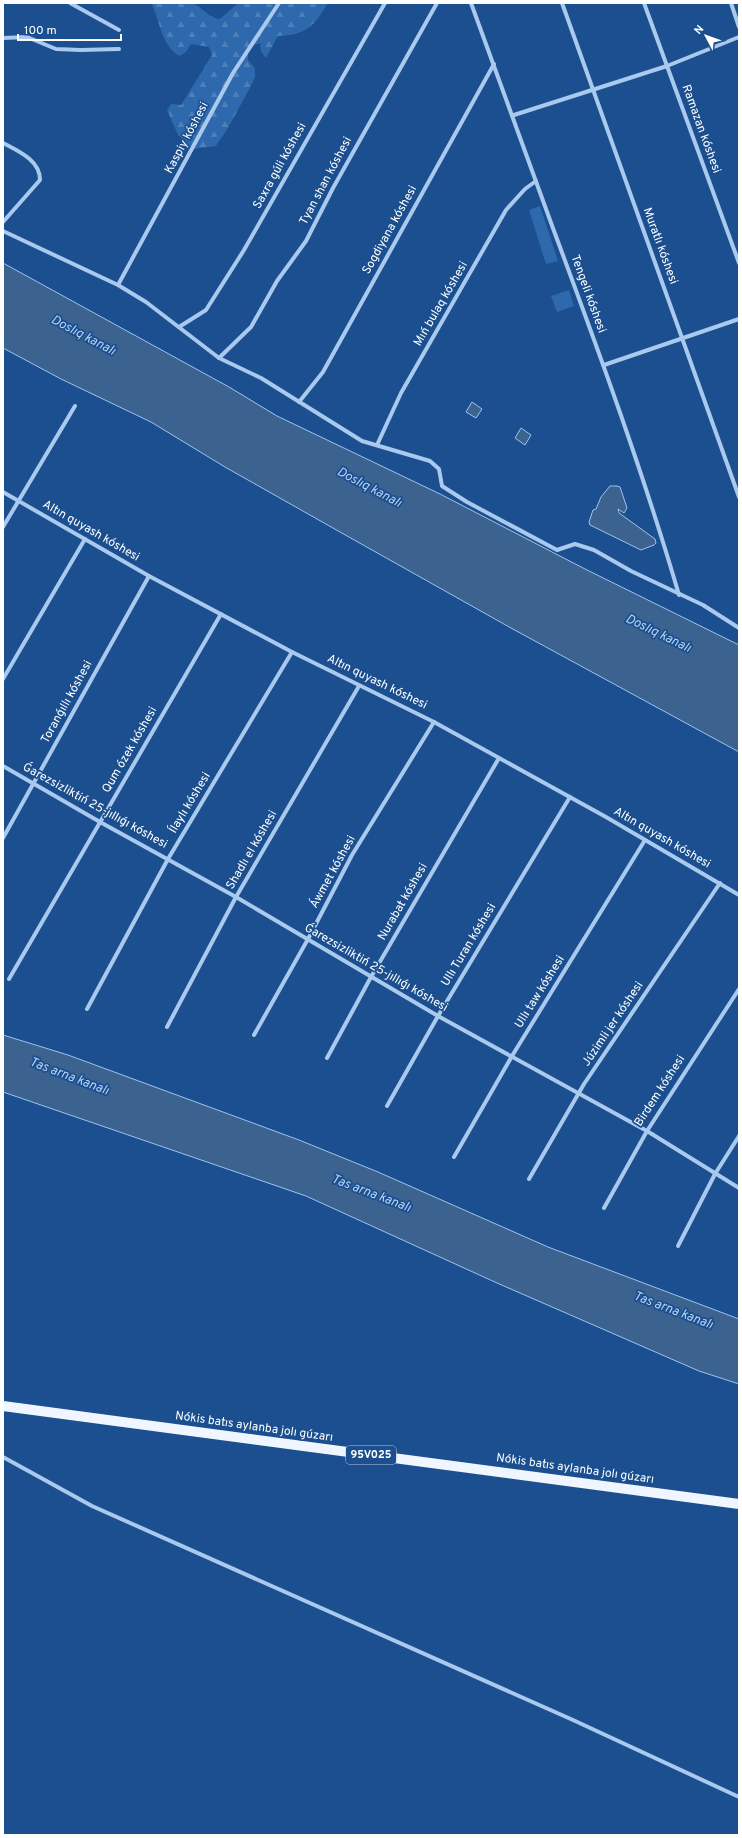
<svg xmlns="http://www.w3.org/2000/svg" width="742" height="1838" font-family="Overpass,sans-serif">
  <style>
    .grass { fill: #2e69ad }
    .forest { fill: url(#forest-firs) }
    .water { fill: #3c6290; stroke: #9cc4f0 }
    .lines { fill: none; stroke-linecap: round; stroke-linejoin: round }
    .minor { stroke: #a9c9ee; stroke-width: 4 }
    .primary { stroke: #f0f6ff; stroke-width: 10 }
    .labels { text-anchor: middle; dominant-baseline: central; stroke-width: 3.5; stroke-linejoin: round; paint-order: stroke }
    .shield { fill: #1b4f8f; stroke: #bbcadd; stroke-width: 1 }
    .shield-label { font-size: 11px; font-weight: bold; fill: #fff }
    .street-label { font-size: 12px; fill: #fff; stroke: #1b4f8f }
    .water-label { font-size: 13px; font-style: italic; fill: #b5d3f5; stroke: #1b4f8f }
  </style>
  <defs>
    <pattern id="forest-firs" width="22" height="20" patternUnits="userSpaceOnUse"><rect width="22" height="20" fill="#2e69ad"/><path d="M5 1l3.5 6h-7zM16 11l3.5 6h-7z" fill="#4d80b9"/></pattern>
  </defs>
  <rect width="100%" height="100%" fill="#1b4f8f"/>
  <!-- grass -->
  <g class="grass">
    <polygon points="540,206 558,261 546,264 529,210"/>
    <polygon points="569,290 574,306 557,312 551,296"/>
  </g>
  <!-- forest -->
  <path class="forest" d="M 151,3 C 161,3 187,0 196,5 C 205,10 209,18 220,19 L 238,3 L 327,4 C 314,27 305,35 278,36 L 266,58 L 261,51 L 260,43 L 248,47 L 248,60 L 255,68 L 255,77 L 252,84 L 228,128 L 216,146 L 193,149 L 178,135 L 167,110 L 171,104 L 181,105 L 212,55 L 209,47 L 191,44 L 186,52 L 179,56 C 160,43 161,22 151,3 Z"/>
  <!-- water -->
  <g class="water">
    <polygon points="3,263 229,387 277,416 440,494 585,569 739,645 739,752 511,628 340,532 225,467 151,422 61,379 3,348"/>
    <polygon points="472,402 482,409 476,418 466,412"/>
    <polygon points="521,428 531,435 525,445 515,438"/>
    <polygon points="610,486 617,486 620,487 627,508 624,513 618,509 619,513 655,539 656,543 654,545 641,550 590,525 589,522 593,510 596,509 601,497"/>
    <polygon points="3,1035 68,1055 299,1140 378,1172 548,1247 739,1319 739,1384 699,1371 497,1283 306,1196 3,1092"/>
  </g>
  <g class="lines">
    <!-- minor -->
    <g class="minor">
      <polyline points="70,3 119,30"/>
      <path d="M 471,3 C 499,79 526,155 554,231 C 599,352 643,472 679,595"/>
      <polyline points="562,3 739,497"/>
      <polyline points="644,3 739,263"/>
      <polyline points="731,3 739,27"/>
      <polyline points="3,38 27,37 56,49 81,50 119,49"/>
      <polyline points="514,115 667,66 739,37"/>
      <path d="M 3,143 C 18,151 40,160 40,180 L 3,222"/>
      <polyline points="3,231 118,285 146,302 219,358 261,378 362,441 430,461 439,469 442,486 467,502 557,550 575,544 594,550 631,571 703,605 739,628"/>
      <polyline points="118,285 233,73 279,3"/>
      <polyline points="179,327 206,310 244,250 385,3"/>
      <polyline points="219,358 251,327 277,281 306,241 333,188 437,3"/>
      <polyline points="604,365 739,319"/>
      <polyline points="299,402 323,372 494,64"/>
      <polyline points="377,445 401,393 506,210 525,189 536,181"/>
      <polyline points="3,492 149,576 292,652 434,722 606,817 739,895"/>
      <polyline points="3,527 75,406"/>
      <polyline points="3,679 85,539"/>
      <polyline points="3,766 100,822 236,897 438,1016 647,1131 739,1188"/>
      <polyline points="3,838 149,576"/>
      <polyline points="9,979 221,614"/>
      <polyline points="87,1009 168,859 292,652"/>
      <polyline points="167,1027 236,897 359,686"/>
      <polyline points="254,1035 308,939 352,855 434,722"/>
      <polyline points="327,1058 371,977 499,758"/>
      <polyline points="387,1106 438,1016 570,797"/>
      <polyline points="454,1157 512,1056 645,840"/>
      <polyline points="529,1179 584,1084 720,883"/>
      <polyline points="604,1208 647,1131 739,989"/>
      <polyline points="678,1246 715,1174 739,1136"/>
      <polyline points="3,1457 92,1506 573,1720 739,1797"/>
    </g>
    <!-- primary -->
    <polyline class="primary" points="3,1406 739,1504"/>
  </g>
  <g class="labels">
    <!-- shield labels -->
    <rect class="shield" x="346" y="1446" width="50" height="18" rx="3"/>
    <g class="shield-label">
      <text x="371" y="1455">95V025</text>
    </g>
    <!-- street labels -->
    <g class="street-label">
      <text transform="translate(701 129) rotate(70)">Ramazan kóshesi</text>
      <text transform="translate(187 138) rotate(-62)">Kaspiy kóshesi</text>
      <text transform="translate(280 166) rotate(-61)">Saxra gúli kóshesi</text>
      <text transform="translate(326 181) rotate(-62)">Tyan shan kóshesi</text>
      <text transform="translate(390 230) rotate(-61)">Sogdiyana kóshesi</text>
      <text transform="translate(660 246) rotate(70)">Muratlı kóshesi</text>
      <text transform="translate(588 294) rotate(70)">Tengeli kóshesi</text>
      <text transform="translate(441 304) rotate(-60)">Mıń bulaq kóshesi</text>
      <text transform="translate(91 531) rotate(30)">Altın quyash kóshesi</text>
      <text transform="translate(377 682) rotate(26)">Altın quyash kóshesi</text>
      <text transform="translate(67 702) rotate(-61)">Toranǵıllı kóshesi</text>
      <text transform="translate(130 750) rotate(-60)">Qum ózek kóshesi</text>
      <text transform="translate(190 803) rotate(-59)">Ílaylı kóshesi</text>
      <text transform="translate(95 806) rotate(29)">Ǵarezsizliktiń 25-jıllıǵı kóshesi</text>
      <text transform="translate(662 838) rotate(30)">Altın quyash kóshesi</text>
      <text transform="translate(252 850) rotate(-60)">Shadlı el kóshesi</text>
      <text transform="translate(333 872) rotate(-61)">Áwmet kóshesi</text>
      <text transform="translate(403 902) rotate(-60)">Nurabat kóshesi</text>
      <text transform="translate(469 945) rotate(-59)">Ullı Turan kóshesi</text>
      <text transform="translate(376 968) rotate(30)">Ǵarezsizliktiń 25-jıllıǵı kóshesi</text>
      <text transform="translate(540 992) rotate(-58)">Ullı taw kóshesi</text>
      <text transform="translate(613 1024) rotate(-56)">Júzimli jer kóshesi</text>
      <text transform="translate(660 1091) rotate(-57)">Birdem kóshesi</text>
      <text transform="translate(254 1427) rotate(8)">Nókis batıs aylanba jolı gúzarı</text>
      <text transform="translate(575 1469) rotate(8)">Nókis batıs aylanba jolı gúzarı</text>
    </g>
    <!-- water labels -->
    <g class="water-label">
      <text transform="translate(83 336) rotate(28)">Doslıq kanalı</text>
      <text transform="translate(369 488) rotate(28)">Doslıq kanalı</text>
      <text transform="translate(658 634) rotate(26)">Doslıq kanalı</text>
      <text transform="translate(69 1077) rotate(21)">Tas arna kanalı</text>
      <text transform="translate(371 1194) rotate(21)">Tas arna kanalı</text>
      <text transform="translate(673 1311) rotate(21)">Tas arna kanalı</text>
    </g>
  </g>
  <!-- border -->
  <rect width="742" height="1838" fill="none" stroke="#ffffff" stroke-width="8"/>
  <!-- north arrow -->
  <g transform="translate(706 36) rotate(311)" stroke="#1b4f8f" stroke-width="3" paint-order="stroke">
  <path d="M0-3L7 15L0 10L-7 15Z" fill="#ffffff"/>
  <text y="-6" font-size="11" font-weight="bold" text-anchor="middle" fill="#ffffff">N</text>
  </g>
  <!-- scale -->
  <path d="M18 34v6h103v-6" fill="none" stroke="#ffffff" stroke-width="2"/>
  <text x="24" y="34" font-size="12" fill="#ffffff" stroke="#1b4f8f" stroke-width="3" paint-order="stroke">100 m</text>
</svg>
